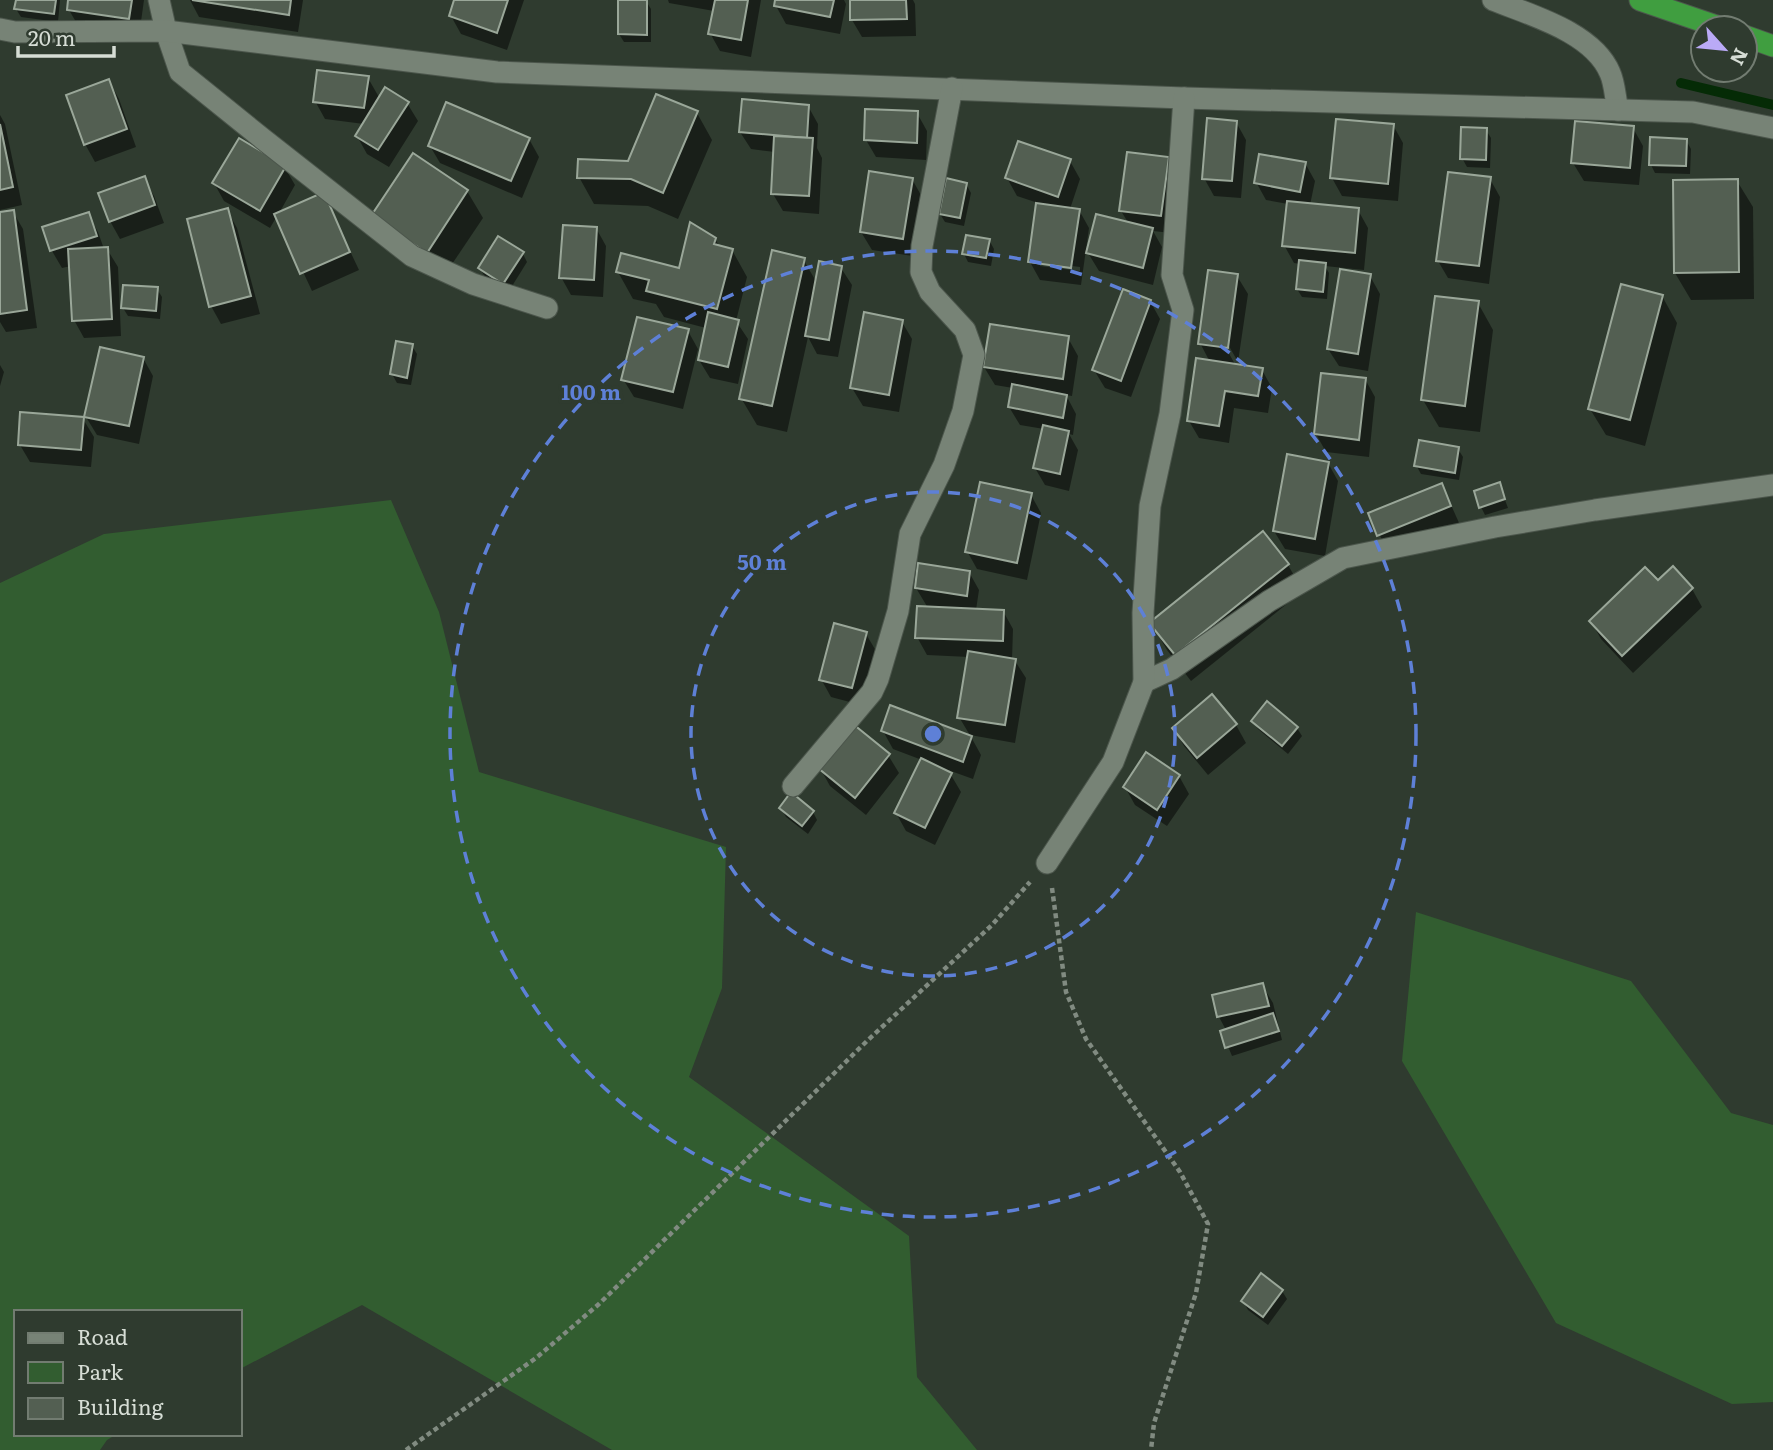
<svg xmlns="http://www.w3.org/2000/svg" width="1773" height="1450" font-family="Literata,serif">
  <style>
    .green { fill: #325d30 }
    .shadow { fill: #0007; fill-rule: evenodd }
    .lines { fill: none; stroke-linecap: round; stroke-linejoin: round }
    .stream { stroke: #052b06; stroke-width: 10 }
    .building { fill: #535f52; stroke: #9aa799; stroke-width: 2 }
    .minor-casing { stroke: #4c564c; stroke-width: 23 }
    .highway-casing { stroke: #4c564c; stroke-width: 23 }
    .path { stroke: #818b81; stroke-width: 4.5; stroke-dasharray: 5 3.5; stroke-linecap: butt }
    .minor { stroke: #778376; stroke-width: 21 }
    .highway { stroke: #409e40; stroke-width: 21 }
    .ring { fill: none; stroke: #5e80d7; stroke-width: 3.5; stroke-dasharray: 12 9 }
    .centre { fill: #5e80d7; stroke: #2f3b2f; stroke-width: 3.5 }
    .ring-label { font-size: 21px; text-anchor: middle; font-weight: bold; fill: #5e80d7; stroke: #2f3b2f; stroke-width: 7; stroke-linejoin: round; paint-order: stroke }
  </style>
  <rect width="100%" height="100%" fill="#2f3b2f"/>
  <!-- green -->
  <g class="green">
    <polygon points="391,500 439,612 479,772 726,847 722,988 689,1077 909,1236 917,1377 977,1450 612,1450 362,1305 240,1369 240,1312 16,1312 16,1434 117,1434 107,1440 100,1450 0,1450 0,583 104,534"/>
    <polygon points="1416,912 1631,981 1731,1113 1773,1125 1773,1402 1732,1404 1556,1323 1402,1061"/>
  </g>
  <!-- shadow -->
  <g class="shadow">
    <polygon points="18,0 60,0 58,22 21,17 16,9"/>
    <polygon points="70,0 144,0 139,36 79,27 69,10"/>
    <polygon points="190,0 303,0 298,32 199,17"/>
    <polygon points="456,0 524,0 507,50 461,34 451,16"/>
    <polygon points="668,0 761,0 751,57 720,51 710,33 714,11 669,3"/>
    <polygon points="777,0 844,0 846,4 840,34 786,24 776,6"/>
    <polygon points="852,0 913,0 915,4 916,36 862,37 852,20"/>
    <polygon points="646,1 651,9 651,42 624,42 619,34"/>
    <polygon points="368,78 380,99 407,103 418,121 389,167 367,154 357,136 364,124 325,119 315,101"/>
    <polygon points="109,81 119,99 136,147 95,162 85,144"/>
    <polygon points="808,106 818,124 817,148 822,158 819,214 783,211 773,194 775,152 751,149 740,132"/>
    <polygon points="697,113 712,140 678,219 648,206 594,204 579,177 629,163"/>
    <polygon points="917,113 927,131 926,160 876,157 866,140"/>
    <polygon points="0,115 5,124 22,205 0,210"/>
    <polygon points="1236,122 1246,140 1241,198 1214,196 1204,178"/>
    <polygon points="1393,125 1403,143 1398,201 1342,196 1332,178"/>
    <polygon points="1633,128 1643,146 1639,185 1584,181 1573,163"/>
    <polygon points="1486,130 1491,138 1490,168 1467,167 1462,158"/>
    <polygon points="529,139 539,157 522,198 440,163 430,146"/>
    <polygon points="1686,140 1691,149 1690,174 1655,173 1651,165"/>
    <polygon points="1168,159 1178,176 1171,233 1153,231 1162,247 1153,285 1099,271 1088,253 1129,224 1121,211"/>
    <path d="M 1070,161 L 1080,179 L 1070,209 L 1079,210 L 1089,228 L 1081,285 L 1040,280 L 1030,262 L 1038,203 L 1017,196 L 1007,178 ZM 1040,262 L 1080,267 L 1080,271 L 1040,266 Z"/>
    <polygon points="1305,163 1315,181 1310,205 1358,210 1368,228 1364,270 1325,266 1329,273 1327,299 1302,297 1297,289 1300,264 1294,263 1284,245 1288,204 1266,200 1256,182"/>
    <polygon points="285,168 295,185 278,215 323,194 359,270 312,291 277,216 270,228 224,201 214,183"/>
    <polygon points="144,178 154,196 164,223 120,239 110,221"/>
    <polygon points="912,179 922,197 913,256 872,250 861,232"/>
    <polygon points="1490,179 1500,197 1489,284 1448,278 1438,261"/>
    <polygon points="1737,181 1753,207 1754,299 1691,300 1675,273"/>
    <polygon points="966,184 971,193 964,226 945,222 940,214"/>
    <polygon points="467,191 483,218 442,279 388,243"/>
    <polygon points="227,210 237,228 260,314 221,324 211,306"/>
    <polygon points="13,212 23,229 37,328 6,332 0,322 0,213"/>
    <polygon points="88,214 98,232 104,249 107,249 118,267 121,336 84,338 74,320 71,266 62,268 52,251 45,228"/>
    <polygon points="596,228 606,246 603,297 571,295 561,277"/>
    <polygon points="715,239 720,247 732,250 747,277 736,321 748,339 738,384 710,378 699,360 706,328 664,317 656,304 633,299 618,272 680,270"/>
    <polygon points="989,240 994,249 991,266 968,262 964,254"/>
    <polygon points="523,254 527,262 509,291 485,277 480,268"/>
    <polygon points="803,259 817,283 841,268 852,285 838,357 817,354 808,337 787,432 757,425 741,398"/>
    <polygon points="1237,276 1248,294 1238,362 1225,339 1222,341 1236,366 1262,370 1272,388 1268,413 1234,408 1229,443 1199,438 1189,421 1210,362 1200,343"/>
    <polygon points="1370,276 1380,294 1368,371 1339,366 1328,349"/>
    <polygon points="157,289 162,297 160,319 128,316 123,308"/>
    <polygon points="1662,296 1677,323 1645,446 1606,435 1590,409"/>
    <polygon points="1150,301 1160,319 1131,397 1105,388 1094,370"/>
    <polygon points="1478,303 1493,330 1480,432 1439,427 1423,400"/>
    <polygon points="902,322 912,339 899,412 863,406 852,388"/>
    <polygon points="688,331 698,349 683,409 634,397 623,379"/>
    <polygon points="1068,338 1078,356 1072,396 1066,395 1076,414 1073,435 1069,434 1078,450 1069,491 1045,485 1035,468 1044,429 1020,425 1009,407 1013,388 995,385 984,367"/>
    <polygon points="412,346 417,354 411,385 397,383 392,374"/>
    <polygon points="143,358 153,376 139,444 97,435 86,417"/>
    <polygon points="0,365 4,372 0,386"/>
    <polygon points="1365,379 1375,397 1369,457 1326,452 1316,434"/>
    <polygon points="83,419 94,437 91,467 30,462 20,445"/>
    <polygon points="1458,449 1463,457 1459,480 1421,474 1416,465"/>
    <polygon points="1328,463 1338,481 1325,556 1285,549 1274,531"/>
    <polygon points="1499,484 1508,508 1485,515 1481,507"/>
    <polygon points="1442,485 1460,525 1388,553 1370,514"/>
    <polygon points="1031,495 1041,513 1027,580 977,569 967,551"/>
    <polygon points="1288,565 1303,591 1191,681 1167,650 1151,623"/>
    <polygon points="969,572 979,590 976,610 1003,611 1013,629 1012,660 1015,661 1026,678 1015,743 970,735 981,755 973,779 948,770 961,792 935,845 906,831 896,813 922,760 893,749 883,731 971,737 959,717 969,657 927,655 917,637 928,608 916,588"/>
    <polygon points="1658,583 1692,589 1702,607 1633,673 1601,639 1591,621"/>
    <polygon points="866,634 876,651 861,705 831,697 821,679"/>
    <polygon points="1212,697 1236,725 1246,743 1208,775 1184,746 1174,729"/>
    <polygon points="1253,721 1297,728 1302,736 1288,754 1258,729"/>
    <polygon points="888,755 899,773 866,815 830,786 820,768"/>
    <polygon points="1179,776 1189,794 1167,826 1135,805 1125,787"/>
    <polygon points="781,808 813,812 817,820 808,834 786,817"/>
    <polygon points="1262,985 1273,1003 1282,1040 1232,1056 1222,1032 1226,1030 1219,1017 1214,996"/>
    <polygon points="1282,1291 1287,1299 1268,1325 1248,1310 1243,1301"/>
  </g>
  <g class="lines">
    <!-- stream -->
    <polyline class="stream" points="1681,83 1773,105"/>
  </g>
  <!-- building -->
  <g class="building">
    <polygon points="16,0 56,0 54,14 14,9"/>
    <polygon points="68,0 132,0 129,19 67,10"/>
    <polygon points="192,0 291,0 289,15"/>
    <polygon points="454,0 508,0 497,33 449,16"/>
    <polygon points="618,0 647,0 647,35 618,34"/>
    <polygon points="715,0 748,0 741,40 708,34"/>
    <polygon points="775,0 834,0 830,17 774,6"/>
    <polygon points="850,0 906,0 907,19 850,20"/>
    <polygon points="317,70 369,76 364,108 313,102"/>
    <polygon points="109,79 127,129 84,145 66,95"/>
    <polygon points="385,87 409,102 378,150 355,136"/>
    <polygon points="656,94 698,111 663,193 631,179 577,178 578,159 628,161"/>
    <polygon points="742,99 809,105 807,138 739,132"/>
    <polygon points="446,102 530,138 511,181 428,146"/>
    <polygon points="865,109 918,111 917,143 864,140"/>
    <polygon points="1207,118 1237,121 1232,181 1202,179"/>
    <polygon points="1336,119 1394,124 1388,184 1330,178"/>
    <polygon points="1575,121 1634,126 1630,168 1571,163"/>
    <polygon points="0,124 13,187 0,190"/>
    <polygon points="1461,127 1487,128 1486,160 1460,159"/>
    <polygon points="774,136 813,138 809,196 771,194"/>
    <polygon points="1650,137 1687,139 1686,166 1649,165"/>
    <polygon points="239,138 286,166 260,211 212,183"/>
    <polygon points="1018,141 1071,159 1058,197 1005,178"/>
    <polygon points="1127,152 1169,157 1161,216 1119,211"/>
    <polygon points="413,153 468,190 427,253 371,216"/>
    <polygon points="1259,154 1306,162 1300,192 1254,183"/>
    <polygon points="869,171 913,178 903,239 860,232"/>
    <polygon points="1448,172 1491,177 1479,266 1436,261"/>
    <polygon points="145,176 155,205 109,222 98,193"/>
    <polygon points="946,178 967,183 960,218 939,214"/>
    <polygon points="1738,179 1739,272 1674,273 1673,180"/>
    <polygon points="324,192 350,252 300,274 274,214"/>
    <polygon points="1287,201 1359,208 1355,253 1282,246"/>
    <polygon points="1036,203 1080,209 1071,268 1028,262"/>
    <polygon points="228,208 251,296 209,307 187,219"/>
    <polygon points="14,210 27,310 0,314 0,212"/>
    <polygon points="89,212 97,236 50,251 42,227"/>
    <polygon points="1096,214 1153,228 1143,268 1086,253"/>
    <polygon points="690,222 716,238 714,244 733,249 717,309 646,291 649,280 616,272 621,253 679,268"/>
    <polygon points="563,225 597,227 594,280 559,278"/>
    <polygon points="966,235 990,239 986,258 962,254"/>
    <polygon points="498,236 524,252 503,284 478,268"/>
    <polygon points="108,247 112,319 72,321 68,249"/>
    <polygon points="772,250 805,258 772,406 739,399"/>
    <polygon points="1299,260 1326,263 1323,292 1296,289"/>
    <polygon points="819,261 842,266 829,340 805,336"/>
    <polygon points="1340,269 1371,274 1358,354 1327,349"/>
    <polygon points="1208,270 1238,274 1228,348 1198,344"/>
    <polygon points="1621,284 1663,295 1630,420 1588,409"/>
    <polygon points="123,285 158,287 156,311 121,308"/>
    <polygon points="1123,289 1151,300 1121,381 1092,370"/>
    <polygon points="1435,296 1479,301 1465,406 1421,400"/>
    <polygon points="708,312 739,320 728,367 698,360"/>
    <polygon points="864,312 903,320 889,395 850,388"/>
    <polygon points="637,317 689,329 673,392 621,380"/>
    <polygon points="990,324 1069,336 1063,379 983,367"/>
    <polygon points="396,341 413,344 407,378 390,374"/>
    <polygon points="100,347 144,357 129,426 84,417"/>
    <polygon points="1196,358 1263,368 1258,396 1225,391 1219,426 1187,421"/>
    <polygon points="1321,373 1366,378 1359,440 1314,434"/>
    <polygon points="1012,384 1067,395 1063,418 1008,407"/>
    <polygon points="20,412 84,417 81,450 18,445"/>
    <polygon points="1043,425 1069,431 1060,474 1033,468"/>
    <polygon points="1419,440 1459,447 1455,473 1414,466"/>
    <polygon points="1287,454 1329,462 1315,539 1273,531"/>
    <polygon points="980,482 1032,493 1017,563 965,552"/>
    <polygon points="1500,482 1505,499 1479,508 1474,491"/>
    <polygon points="1442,483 1451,506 1377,536 1368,513"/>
    <polygon points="1263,531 1289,564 1175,655 1149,623"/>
    <polygon points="918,563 970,571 967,596 915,588"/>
    <polygon points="1673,566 1693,588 1622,656 1589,621 1645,567 1658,580"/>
    <polygon points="917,606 1004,610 1003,641 915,638"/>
    <polygon points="834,623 867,632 852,688 819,680"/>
    <polygon points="968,651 1016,659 1005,725 957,718"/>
    <polygon points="1212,694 1237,724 1197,758 1172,728"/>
    <polygon points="1267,701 1298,727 1282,746 1251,721"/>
    <polygon points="890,705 972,736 963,762 881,731"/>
    <polygon points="853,724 890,754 855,798 818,768"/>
    <polygon points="1146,752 1180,775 1157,810 1123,787"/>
    <polygon points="921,758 952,773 925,828 894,813"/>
    <polygon points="791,792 814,811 802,826 779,808"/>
    <polygon points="1263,983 1269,1006 1217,1017 1212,995"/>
    <polygon points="1273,1013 1279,1031 1225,1048 1220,1031"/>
    <polygon points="1261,1273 1283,1290 1263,1317 1241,1301"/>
  </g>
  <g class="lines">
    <defs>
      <g id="minor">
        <polyline points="159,0 166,31 180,72 263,139 412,256 473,284 547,308"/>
        <path d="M 1493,0 C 1530,15 1593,32 1610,73 C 1615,84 1615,98 1618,110"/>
        <polyline points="0,29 15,32 166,31 497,72 1184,98 1693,112 1773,128"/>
        <polyline points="1144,682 1172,669 1269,601 1343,558 1495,527 1595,510 1773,485"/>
        <polyline points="793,786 872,692 878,679 898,611 910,534 944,465 963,411 974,355 965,330 930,292 921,272 922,246 952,88"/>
        <polyline points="1047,863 1113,762 1144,682 1143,613 1150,506 1170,414 1183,310 1172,275 1184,98"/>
      </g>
      <g id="highway">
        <polyline points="1640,0 1722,28"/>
        <polyline points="1745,36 1773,46"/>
      </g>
    </defs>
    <!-- minor casing -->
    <use href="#minor" class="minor-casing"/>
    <!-- highway casing -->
    <use href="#highway" class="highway-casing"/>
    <!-- path -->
    <g class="path">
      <polyline points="1052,888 1066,992 1086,1039 1180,1172 1208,1224 1196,1293 1154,1423 1151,1450"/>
      <polyline points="406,1450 536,1358 599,1304 868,1040 992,925 1030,882"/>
    </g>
    <!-- minor -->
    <use href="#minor" class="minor"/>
    <!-- highway -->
    <use href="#highway" class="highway"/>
  </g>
  <!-- distance rings -->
  <g class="ring">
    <circle cx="933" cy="734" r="242"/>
    <circle cx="933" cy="734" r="483"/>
  </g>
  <circle cx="933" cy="734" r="10" class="centre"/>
  <g class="ring-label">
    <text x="591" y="400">100 m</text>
    <text x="762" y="570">50 m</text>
  </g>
  <!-- legend -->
  <rect x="14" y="1310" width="228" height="126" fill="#2f3b2f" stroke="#727c71" stroke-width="2"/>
  <rect x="28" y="1333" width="35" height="10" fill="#778376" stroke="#727c71" stroke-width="2"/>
  <text x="77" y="1345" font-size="21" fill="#d6ddd5">Road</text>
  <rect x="28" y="1362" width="35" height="21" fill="#325d30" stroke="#727c71" stroke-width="2"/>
  <text x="77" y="1380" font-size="21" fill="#d6ddd5">Park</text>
  <rect x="28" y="1398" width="35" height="21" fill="#535f52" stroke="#727c71" stroke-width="2"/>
  <text x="77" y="1415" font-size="21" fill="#d6ddd5">Building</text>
  <!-- north arrow -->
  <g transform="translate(1724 49) rotate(117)"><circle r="33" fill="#2f3b2f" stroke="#727c71" stroke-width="2"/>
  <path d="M0-5L12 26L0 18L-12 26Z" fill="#baaaf6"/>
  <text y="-10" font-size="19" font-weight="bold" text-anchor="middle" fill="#d6ddd5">N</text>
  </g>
  <!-- scale -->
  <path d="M18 46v10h96v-10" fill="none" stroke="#d6ddd5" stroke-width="3.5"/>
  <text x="28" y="46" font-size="21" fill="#d6ddd5" stroke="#2f3b2f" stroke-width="5" paint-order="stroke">20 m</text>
</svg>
